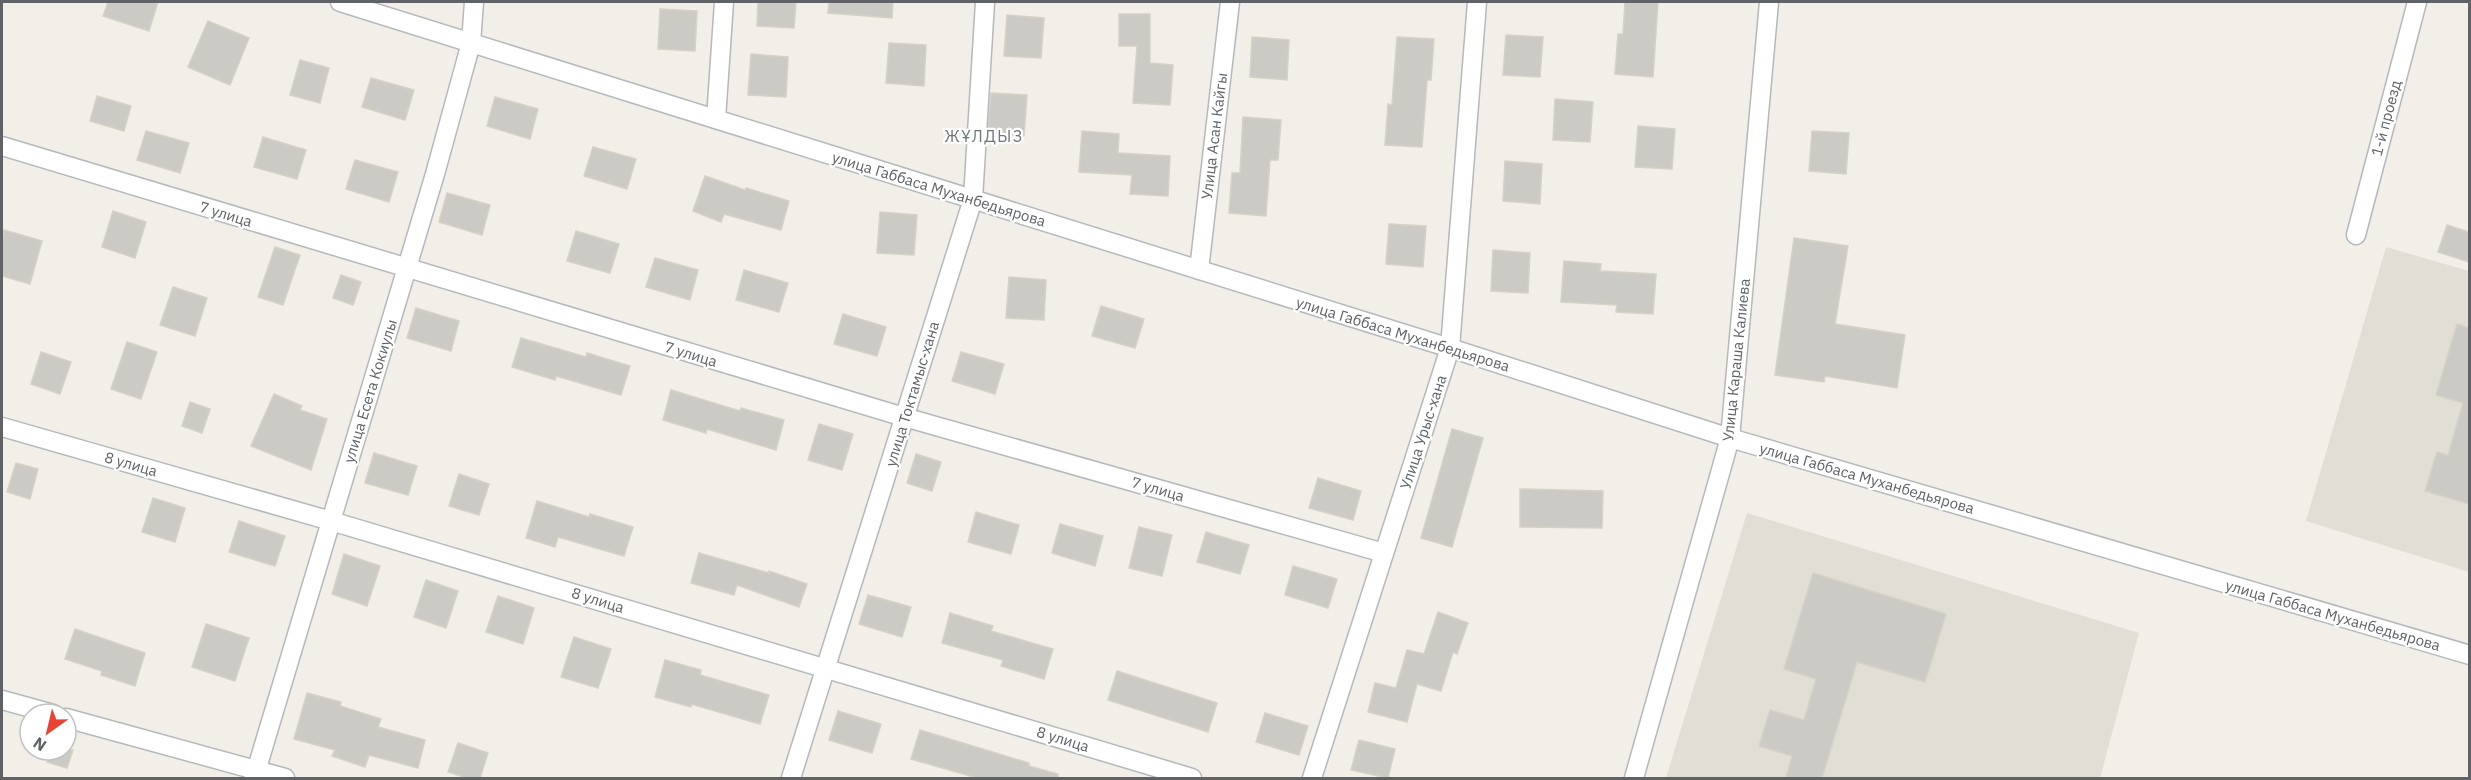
<svg xmlns="http://www.w3.org/2000/svg" width="2471" height="780" font-family="'IBM Plex Sans',sans-serif">
  <style>
    .education { fill: #e1ded6 }
    .building { fill: #cccac5; stroke: #d6d1c6; stroke-width: 1.5 }
    .lines { fill: none; stroke-linecap: round; stroke-linejoin: round }
    .minor-casing { stroke: #b5b8bc; stroke-width: 21 }
    .minor { stroke: #fff; stroke-width: 18 }
    .labels { text-anchor: middle; dominant-baseline: central; stroke-width: 4.5; stroke-linejoin: round; paint-order: stroke }
    .street-label { font-size: 15px; fill: #5f6368; stroke: #fff }
    .neighbourhood-label { font-size: 16px; letter-spacing: 1.5px; fill: #70757a; stroke: #fff }
  </style>
  <rect width="100%" height="100%" fill="#f1efe8"/>
  <!-- education -->
  <g class="education">
    <polygon points="2386,247 2469,271 2469,572 2306,521"/>
    <polygon points="1747,513 2139,633 2100,778 1666,778"/>
  </g>
  <!-- building -->
  <g class="building">
    <polygon points="108,2 158,2 149,31 103,16"/>
    <polygon points="758,2 796,2 794,28 757,26"/>
    <polygon points="829,2 893,2 892,18 828,13"/>
    <polygon points="1625,2 1658,2 1653,77 1615,74 1618,34 1623,34"/>
    <polygon points="660,9 697,11 695,51 658,49"/>
    <polygon points="1119,14 1150,14 1150,63 1173,65 1170,105 1133,103 1137,46 1119,46"/>
    <polygon points="1007,15 1044,18 1041,58 1004,56"/>
    <polygon points="208,21 249,38 230,85 188,67"/>
    <polygon points="1506,35 1543,37 1540,77 1503,75"/>
    <polygon points="1252,37 1289,40 1287,80 1250,77"/>
    <polygon points="1397,37 1434,39 1431,80 1427,80 1422,147 1385,145 1388,104 1392,105"/>
    <polygon points="889,43 926,45 924,86 886,83"/>
    <polygon points="751,54 788,57 786,97 748,95"/>
    <polygon points="300,60 329,68 320,103 290,95"/>
    <polygon points="371,78 414,90 405,120 362,107"/>
    <polygon points="991,93 1027,95 1024,136 988,133"/>
    <polygon points="97,96 131,106 124,131 90,121"/>
    <polygon points="495,97 538,109 530,139 487,126"/>
    <polygon points="1555,99 1593,102 1590,142 1553,140"/>
    <polygon points="1243,117 1281,120 1278,160 1270,160 1266,216 1229,213 1232,173 1240,173"/>
    <polygon points="1638,126 1675,129 1672,169 1635,167"/>
    <polygon points="146,131 189,143 180,173 137,160"/>
    <polygon points="1082,131 1119,134 1118,153 1170,156 1168,196 1130,194 1132,175 1079,172"/>
    <polygon points="1812,131 1849,133 1846,174 1809,171"/>
    <polygon points="263,137 306,150 297,179 254,167"/>
    <polygon points="593,147 636,159 627,189 584,176"/>
    <polygon points="355,160 398,172 389,202 346,189"/>
    <polygon points="1505,161 1542,164 1540,204 1503,201"/>
    <polygon points="705,176 745,190 746,188 789,201 781,230 724,214 721,222 693,211"/>
    <polygon points="447,193 490,205 482,235 439,222"/>
    <polygon points="113,211 146,222 135,258 102,247"/>
    <polygon points="880,212 917,215 914,255 877,253"/>
    <polygon points="1389,224 1426,226 1423,267 1386,264"/>
    <polygon points="2447,225 2469,232 2469,262 2438,252"/>
    <polygon points="4,230 42,241 30,284 2,276 2,239"/>
    <polygon points="576,231 619,244 610,273 567,261"/>
    <polygon points="1794,238 1848,246 1835,324 1905,335 1897,388 1825,376 1824,382 1775,375"/>
    <polygon points="275,247 300,255 283,305 258,297"/>
    <polygon points="1493,250 1530,253 1528,293 1491,291"/>
    <polygon points="655,258 698,270 690,300 646,287"/>
    <polygon points="1564,261 1601,264 1600,271 1656,274 1653,314 1616,312 1617,305 1561,302"/>
    <polygon points="744,270 788,283 779,312 736,300"/>
    <polygon points="341,275 361,282 353,305 333,298"/>
    <polygon points="1009,277 1046,280 1044,320 1006,318"/>
    <polygon points="173,287 207,298 195,336 160,325"/>
    <polygon points="1101,306 1144,319 1135,348 1092,336"/>
    <polygon points="416,308 459,321 451,351 407,338"/>
    <polygon points="843,314 886,327 877,356 834,344"/>
    <polygon points="2457,324 2469,328 2469,504 2425,491 2437,452 2448,455 2463,403 2436,395"/>
    <polygon points="521,338 586,357 587,353 630,366 621,395 556,376 555,380 512,367"/>
    <polygon points="127,342 157,352 141,399 111,389"/>
    <polygon points="41,352 71,362 60,394 31,384"/>
    <polygon points="961,352 1004,364 995,394 952,381"/>
    <polygon points="671,390 740,411 741,408 784,420 776,450 707,429 706,433 663,420"/>
    <polygon points="274,394 302,406 300,410 327,419 311,470 251,446"/>
    <polygon points="190,402 210,409 202,433 182,426"/>
    <polygon points="819,424 853,434 842,470 808,460"/>
    <polygon points="1452,429 1483,438 1452,547 1421,538"/>
    <polygon points="374,453 417,466 408,495 365,483"/>
    <polygon points="916,454 941,462 932,491 907,483"/>
    <polygon points="16,463 38,469 30,499 7,492"/>
    <polygon points="459,474 489,484 479,515 449,506"/>
    <polygon points="1318,478 1361,491 1353,520 1309,508"/>
    <polygon points="1520,489 1603,491 1602,528 1520,527"/>
    <polygon points="153,498 185,508 175,542 142,532"/>
    <polygon points="537,501 589,517 590,514 633,527 624,556 558,537 555,547 526,538"/>
    <polygon points="976,512 1019,525 1011,554 968,542"/>
    <polygon points="239,521 285,536 275,566 229,552"/>
    <polygon points="1060,524 1103,536 1095,566 1052,553"/>
    <polygon points="1139,527 1172,535 1162,576 1129,568"/>
    <polygon points="1206,532 1249,545 1240,574 1197,562"/>
    <polygon points="699,553 769,573 769,571 807,584 799,607 737,585 734,595 691,583"/>
    <polygon points="344,554 380,566 367,606 332,594"/>
    <polygon points="1293,566 1337,579 1328,608 1285,595"/>
    <polygon points="1813,573 1946,614 1925,682 1857,662 1822,778 1786,778 1792,756 1759,746 1770,710 1804,720 1816,679 1784,669"/>
    <polygon points="426,580 458,591 446,628 414,617"/>
    <polygon points="868,595 911,607 902,637 859,624"/>
    <polygon points="498,596 534,608 523,644 486,632"/>
    <polygon points="1438,612 1468,623 1457,654 1453,652 1441,691 1417,684 1407,722 1368,712 1375,683 1396,688 1407,650 1424,654"/>
    <polygon points="950,613 993,626 991,631 1053,649 1044,679 1001,666 1003,660 942,643"/>
    <polygon points="206,624 249,638 235,681 192,667"/>
    <polygon points="75,629 145,653 135,686 101,675 102,671 65,659"/>
    <polygon points="574,637 611,649 598,688 561,677"/>
    <polygon points="665,660 701,670 700,675 769,695 760,724 691,704 691,707 655,697"/>
    <polygon points="1117,671 1217,703 1208,732 1108,700"/>
    <polygon points="307,693 341,702 340,706 381,719 378,727 425,740 418,768 369,755 365,767 332,756 335,750 294,739"/>
    <polygon points="838,711 881,724 872,753 829,740"/>
    <polygon points="1265,713 1308,726 1299,755 1256,742"/>
    <polygon points="920,730 1029,763 1029,766 1058,774 1058,778 977,778 911,759"/>
    <polygon points="1359,740 1395,749 1388,778 1351,770"/>
    <polygon points="458,743 488,753 480,778 467,778 448,772"/>
    <polygon points="51,750 73,750 67,768 47,762"/>
  </g>
  <g class="lines">
    <defs>
      <g id="minor">
        <polyline points="340,2 1450,348 1730,438 2470,655"/>
        <polyline points="716,119 724,2"/>
        <polyline points="2,146 904,417 1384,553"/>
        <polyline points="2356,235 2417,2"/>
        <polyline points="1199,270 1230,2"/>
        <polyline points="2,427 331,521 1192,778"/>
        <polyline points="2,700 53,714"/>
        <polyline points="66,718 285,778"/>
        <polyline points="254,778 435,174 471,43 474,2"/>
        <polyline points="791,778 973,199 985,2"/>
        <polyline points="1312,778 1450,348 1477,2"/>
        <polyline points="1634,778 1730,438 1769,2"/>
      </g>
    </defs>
    <!-- minor casing -->
    <use href="#minor" class="minor-casing"/>
    <!-- minor -->
    <use href="#minor" class="minor"/>
  </g>
  <g class="labels">
    <!-- street labels -->
    <g class="street-label">
      <text transform="translate(2386 118) rotate(-75)">1-й проезд</text>
      <text transform="translate(1214 136) rotate(-83)">Улица Асан Кайгы</text>
      <text transform="translate(939 189) rotate(17)">улица Габбаса Муханбедьярова</text>
      <text transform="translate(226 214) rotate(17)">7 улица</text>
      <text transform="translate(1403 334) rotate(17)">улица Габбаса Муханбедьярова</text>
      <text transform="translate(691 354) rotate(17)">7 улица</text>
      <text transform="translate(1736 360) rotate(-84)">Улица Караша Калиева</text>
      <text transform="translate(370 391) rotate(-73)">улица Есета Кокиулы</text>
      <text transform="translate(912 394) rotate(-73)">улица Токтамыс-хана</text>
      <text transform="translate(1423 432) rotate(-72)">Улица Урыс-хана</text>
      <text transform="translate(131 464) rotate(16)">8 улица</text>
      <text transform="translate(1867 478) rotate(16)">улица Габбаса Муханбедьярова</text>
      <text transform="translate(1158 489) rotate(16)">7 улица</text>
      <text transform="translate(598 600) rotate(17)">8 улица</text>
      <text transform="translate(2333 615) rotate(16)">улица Габбаса Муханбедьярова</text>
      <text transform="translate(1063 739) rotate(17)">8 улица</text>
    </g>
    <!-- neighbourhood labels -->
    <g class="neighbourhood-label">
      <text x="984" y="136">ЖҰЛДЫЗ</text>
    </g>
  </g>
  <!-- border -->
  <rect width="2471" height="780" fill="none" stroke="#5f6368" stroke-width="6"/>
  <!-- north arrow -->
  <g transform="translate(48 732) rotate(214)"><circle r="28" fill="#ffffff" stroke="#bfc1c3" stroke-width="1.5"/>
  <path d="M0-4.5L10 22L0 15L-10 22Z" fill="#ea4335"/>
  <text y="-9" font-size="16" font-weight="bold" text-anchor="middle" fill="#5f6368">N</text>
  </g>
</svg>
